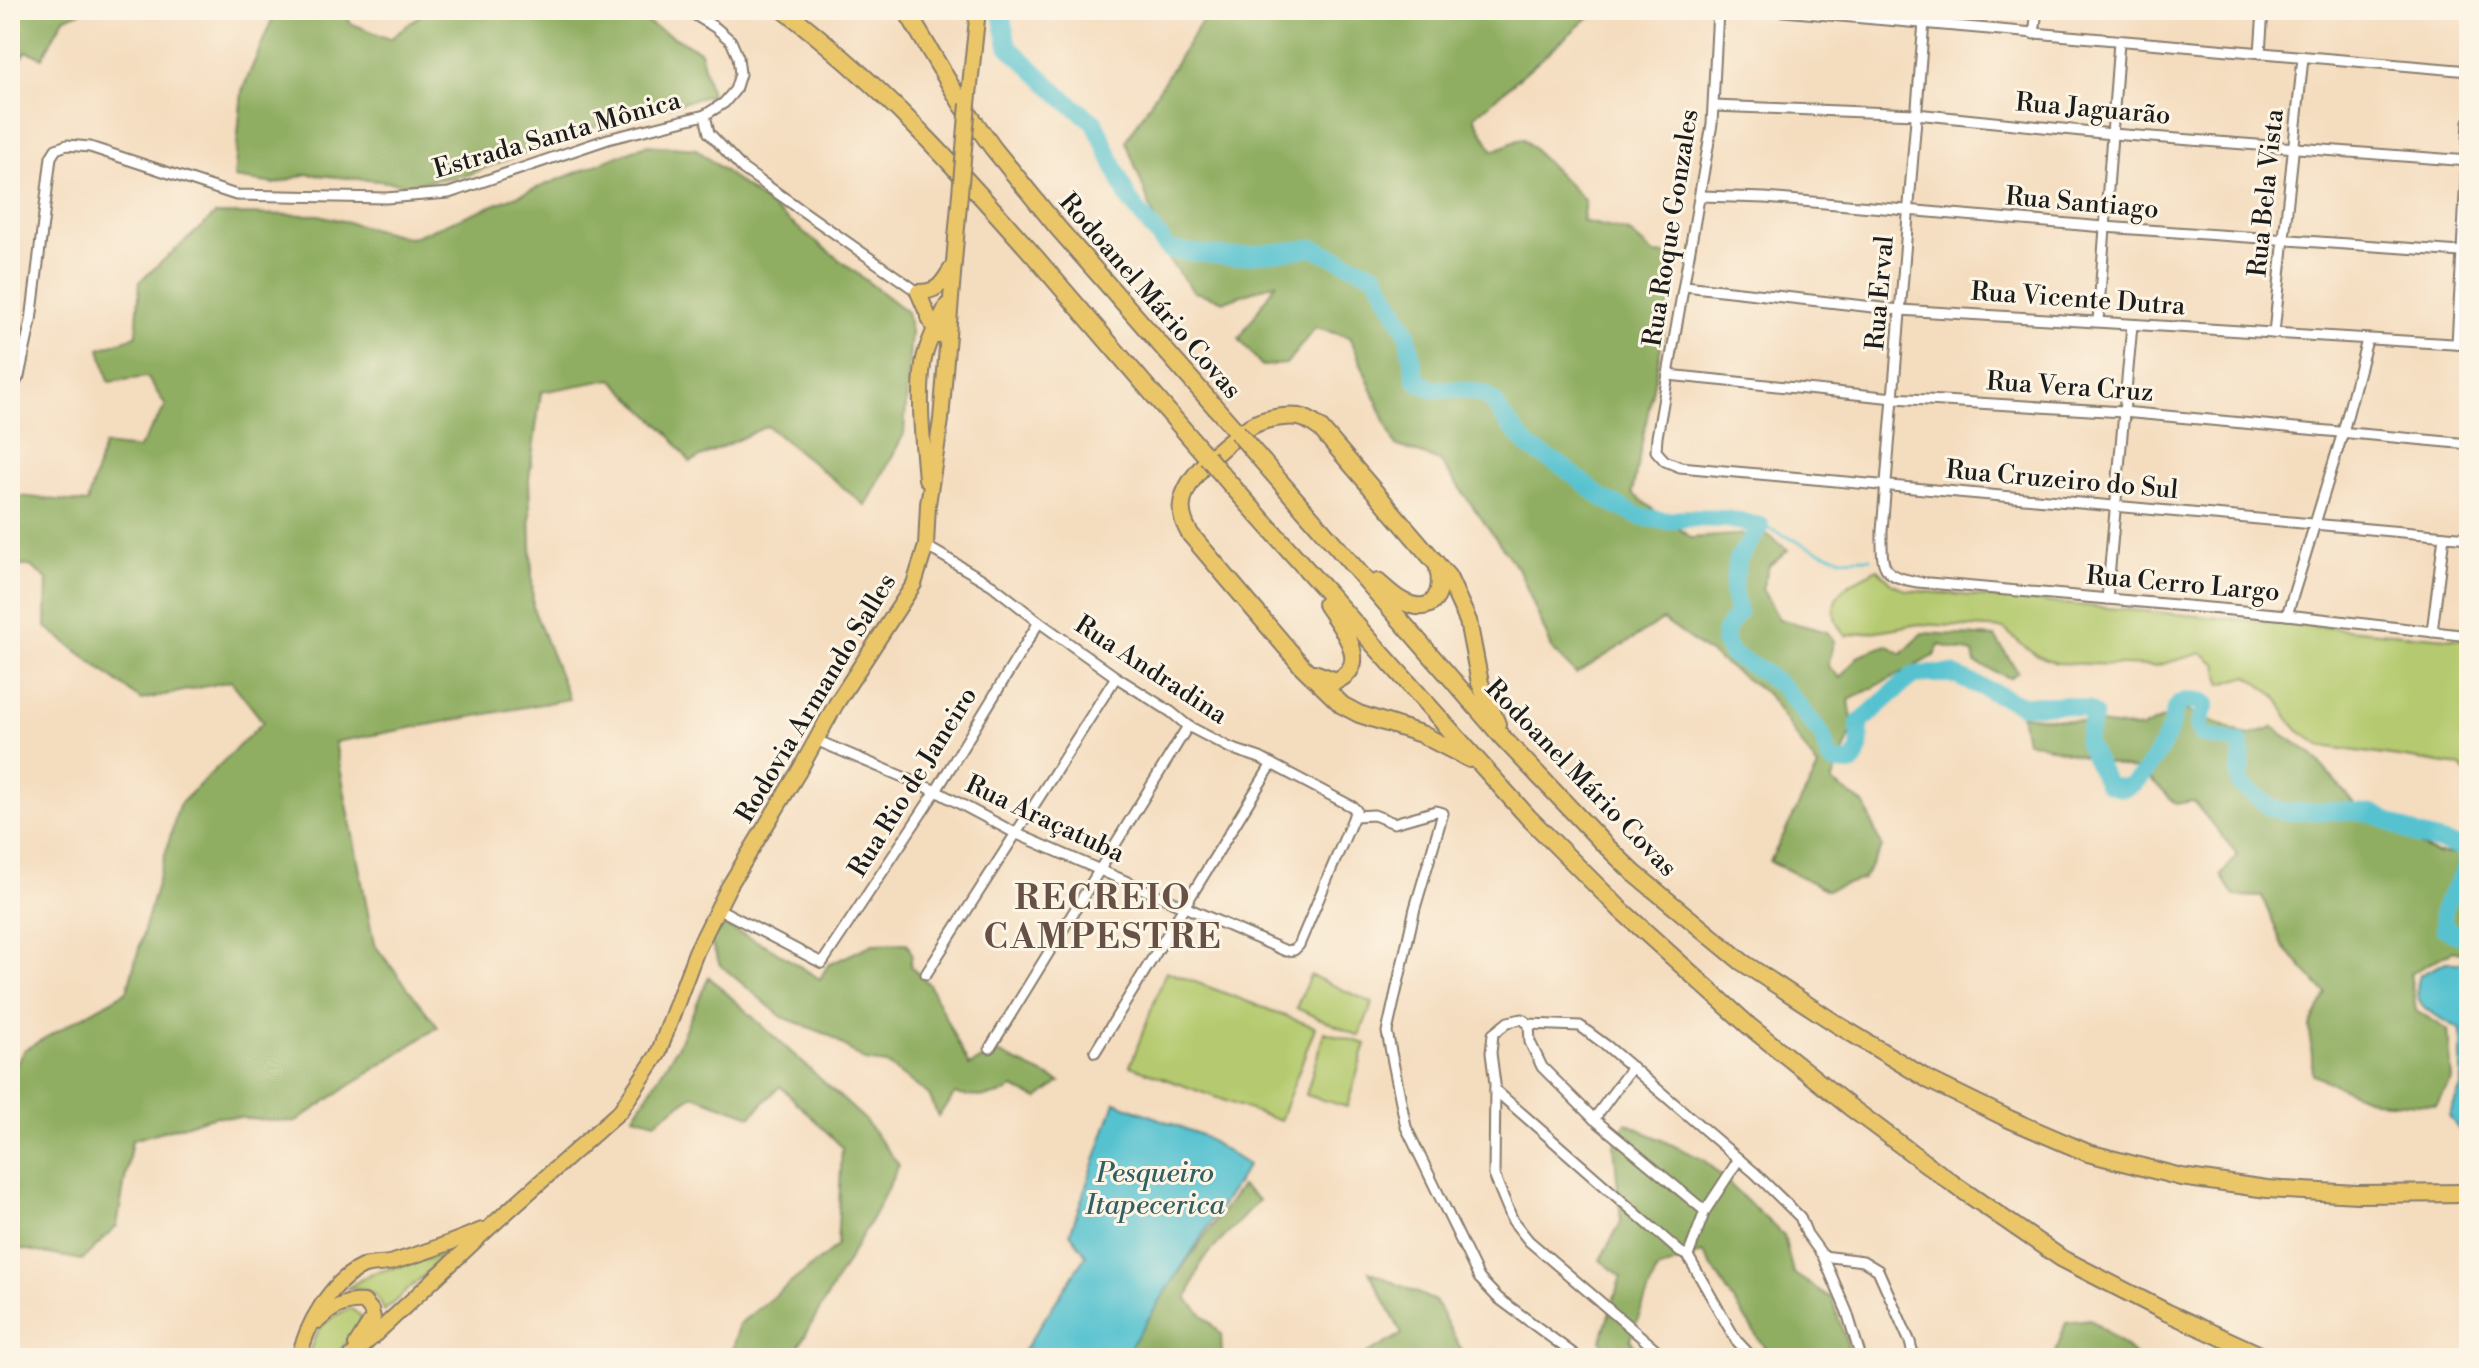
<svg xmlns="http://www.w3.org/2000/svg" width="2479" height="1368" font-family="'Libre Bodoni',serif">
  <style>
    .green { fill: #b5ca6f; stroke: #687346; stroke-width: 2 }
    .forest { fill: #90ae62; stroke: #56653f; stroke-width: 2 }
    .water { fill: #56c2d0; stroke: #396f76; stroke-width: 2 }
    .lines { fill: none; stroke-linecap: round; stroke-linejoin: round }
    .stream { stroke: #56c2d0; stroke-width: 3 }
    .river { stroke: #56c2d0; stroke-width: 18 }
    .street-casing { stroke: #887c6d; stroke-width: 13 }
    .primary-casing { stroke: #887c6d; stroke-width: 18 }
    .highway-casing { stroke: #887c6d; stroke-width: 20 }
    .street { stroke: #fff; stroke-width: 9 }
    .primary { stroke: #ebc669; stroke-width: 14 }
    .highway { stroke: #ebc669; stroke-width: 16 }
    .primary-bridge-casing { stroke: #887c6d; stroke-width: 18; stroke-linecap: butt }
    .highway-bridge-casing { stroke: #887c6d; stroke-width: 20; stroke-linecap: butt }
    .primary-bridge { stroke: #ebc669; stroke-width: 14 }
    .highway-bridge { stroke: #ebc669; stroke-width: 16 }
    .labels { text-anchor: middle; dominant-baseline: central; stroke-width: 6; stroke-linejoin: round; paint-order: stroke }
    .street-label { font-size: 26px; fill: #1c1c1c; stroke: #fcf5e5 }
    .water-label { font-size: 28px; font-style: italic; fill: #335e64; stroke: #fcf5e5 }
    .district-label { font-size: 34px; font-weight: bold; letter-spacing: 2px; fill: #675146; stroke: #fcf5e5 }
  </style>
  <rect width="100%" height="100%" fill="#fcf5e5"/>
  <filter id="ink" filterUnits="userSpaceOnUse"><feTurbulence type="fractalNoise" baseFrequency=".0125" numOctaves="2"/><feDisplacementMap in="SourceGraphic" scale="16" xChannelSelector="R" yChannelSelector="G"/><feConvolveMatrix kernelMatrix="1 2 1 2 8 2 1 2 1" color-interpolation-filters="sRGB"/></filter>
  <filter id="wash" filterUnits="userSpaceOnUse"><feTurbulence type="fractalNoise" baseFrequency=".006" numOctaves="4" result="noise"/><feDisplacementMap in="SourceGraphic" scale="32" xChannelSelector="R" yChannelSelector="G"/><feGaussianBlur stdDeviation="1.8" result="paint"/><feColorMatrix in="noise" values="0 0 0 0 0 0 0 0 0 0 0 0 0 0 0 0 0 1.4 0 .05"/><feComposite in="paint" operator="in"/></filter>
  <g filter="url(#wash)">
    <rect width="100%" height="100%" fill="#f4dcbe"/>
    <!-- green -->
    <g class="green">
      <path d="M 1877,569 L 1893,584 L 1906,590 L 2469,640 L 2469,776 L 2460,766 L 2322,746 L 2299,731 L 2290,721 L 2277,697 L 2248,676 L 2221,684 L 2217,664 L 2202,653 L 2155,666 L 2056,663 L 2037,655 L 2020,643 L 2004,629 L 1920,624 L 1846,636 C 1833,624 1829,602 1843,589 C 1852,581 1867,575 1877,569 Z"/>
      <polygon points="1166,971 1315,1027 1280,1121 1130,1066"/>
      <polygon points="1310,975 1373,1003 1359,1036 1296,1008"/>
      <polygon points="1324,1032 1366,1044 1347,1107 1306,1095"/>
      <path d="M 449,1253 L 384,1311 C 378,1293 365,1286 346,1289 L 370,1274 Z"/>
      <path d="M 350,1308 L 361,1316 L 358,1329 L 333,1358 L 307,1358 C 318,1326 319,1323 350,1308 Z"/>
    </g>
    <!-- forest -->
    <g class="forest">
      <polygon points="10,10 86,10 64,18 42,58 27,51 10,71"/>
      <polygon points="276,10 346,10 350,23 390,39 427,10 530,10 537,23 548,10 623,10 700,51 711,95 601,124 467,175 409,184 307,174 275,184 234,178 242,91"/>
      <polygon points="1209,10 1597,10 1474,117 1493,151 1523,138 1585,201 1582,221 1629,232 1654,254 1679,256 1632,493 1691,538 1765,533 1788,550 1769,566 1762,589 1779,619 1827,632 1834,641 1828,666 1840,678 1859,655 1887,645 1902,654 1923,633 1995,637 2018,672 2010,678 1975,663 1973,653 1939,645 1934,656 1849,700 1853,728 1832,782 1865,805 1882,848 1863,879 1827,890 1770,861 1818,768 1768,695 1663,620 1576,674 1553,651 1520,572 1440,461 1395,445 1350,337 1315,328 1286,364 1262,366 1239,339 1276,283 1225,301 1194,292 1171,263 1126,141"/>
      <polygon points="646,145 696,149 907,312 911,332 904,434 866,506 767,426 690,462 668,433 612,379 541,392 529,479 533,608 569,699 335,742 374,944 438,1027 295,1122 216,1116 132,1140 117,1226 82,1260 10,1247 10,1074 24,1050 127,991 179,805 263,722 231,681 141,700 46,627 47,579 30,566 10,566 10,495 87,503 104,445 138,449 166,406 147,377 109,382 100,349 136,336 140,281 216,214 319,215 410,238"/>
      <polygon points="10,315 22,322 10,377"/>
      <polygon points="2183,709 2248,736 2273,727 2312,754 2363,814 2436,854 2460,854 2469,879 2469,955 2452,951 2410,974 2416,1010 2448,1030 2452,1080 2436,1105 2373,1101 2313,1075 2310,1026 2326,994 2283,946 2262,897 2234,896 2221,875 2238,855 2193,801 2176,804 2143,772 2026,741 2021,715 2141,729"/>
      <path d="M 725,926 L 769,947 L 820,979 L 828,965 L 873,944 L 907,943 L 912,954 L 910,966 L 929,984 L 969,1066 L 996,1052 L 1060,1082 L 1038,1099 L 1013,1088 C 995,1099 976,1098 955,1094 L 938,1116 L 929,1095 L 886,1064 L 865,1061 L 829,1035 L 782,1017 L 720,965 L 710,940 Z"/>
      <polygon points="709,977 863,1118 899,1165 875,1213 792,1358 731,1358 739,1324 837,1246 842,1147 780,1086 751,1116 693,1095 655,1122 634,1116 677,1047"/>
      <polygon points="1626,1123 1704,1160 1784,1236 1793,1273 1832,1299 1852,1358 1771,1358 1703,1253 1657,1270 1630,1339 1643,1358 1608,1358 1601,1340 1621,1276 1600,1260 1621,1222 1614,1145"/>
      <polygon points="1241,1186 1259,1200 1202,1261 1187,1299 1221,1334 1222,1358 1114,1358 1157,1303"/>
      <polygon points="1369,1271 1435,1301 1466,1358 1360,1358 1402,1334"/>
      <polygon points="2090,1319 2139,1358 2054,1358 2066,1322"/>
    </g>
    <!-- water -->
    <g class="water">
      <path d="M 2446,962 L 2469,962 L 2469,1152 L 2462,1134 L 2449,1116 L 2461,1087 L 2461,1030 C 2437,1013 2408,1011 2420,975 Z"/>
      <polygon points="1115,1102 1201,1135 1248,1165 1123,1358 1019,1358 1086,1255 1070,1233"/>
    </g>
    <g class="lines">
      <!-- stream -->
      <path class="stream" d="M 1761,526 C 1788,534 1810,551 1838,557 C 1848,560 1859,558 1870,558"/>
      <!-- river -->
      <path class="river" d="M 1000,10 L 1008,46 L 1064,99 L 1095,123 L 1128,198 L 1169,250 L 1232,257 L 1313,248 L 1376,275 L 1407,332 L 1416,380 L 1432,389 L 1465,390 L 1483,394 L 1494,402 L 1502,416 L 1531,449 L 1562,466 L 1604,499 L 1640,517 L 1668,521 L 1689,518 L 1726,519 L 1761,526 L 1738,559 L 1733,591 L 1738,612 L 1726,630 L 1724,641 L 1732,655 L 1762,671 L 1784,688 L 1822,735 L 1829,758 L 1834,762 L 1851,763 C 1863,753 1859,737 1859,723 L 1913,675 L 1929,674 L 1952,674 L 2022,705 L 2066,705 L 2088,710 L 2094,715 L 2086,741 L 2107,784 C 2114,786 2119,789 2126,787 C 2143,782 2165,743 2171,726 C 2173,720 2173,712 2177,707 C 2182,698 2198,700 2206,704 L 2198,726 L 2202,735 L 2240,743 C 2245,758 2237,768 2240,785 L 2273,809 L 2289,812 L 2348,811 L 2374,814 L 2418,836 L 2464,848 C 2477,870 2445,893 2443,914 C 2443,919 2444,923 2444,928 L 2469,940"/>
    </g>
  </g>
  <g filter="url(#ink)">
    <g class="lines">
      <defs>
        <g id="street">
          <path d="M 1718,10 L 1712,124 L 1657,437 L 1656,451 L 1665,461 L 1680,467 C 1943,493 2206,512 2469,538"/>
          <polyline points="1772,10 2469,71"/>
          <polyline points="1909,10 1924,24"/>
          <path d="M 1925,10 L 1882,531 C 1882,567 1880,576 1918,582 L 2287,615 L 2469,636"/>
          <polyline points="2034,34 2037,10"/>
          <polyline points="2260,53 2263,10"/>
          <polyline points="1714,106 1916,114 2112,134 2469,161"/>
          <polyline points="705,115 709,133 743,169 918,292"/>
          <polyline points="1701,196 1765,198 2104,227 2461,252"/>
          <polyline points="1685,286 1900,310 2469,345"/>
          <polyline points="2098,321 2119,42"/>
          <polyline points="2274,333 2303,58"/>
          <polyline points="2457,344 2469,121"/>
          <polyline points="1668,375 1894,398 2123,412 2469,444"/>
          <polyline points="10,392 19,376 31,321 51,157 56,149 67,145 90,147 236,195 386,198 449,193 608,139 705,115 724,103 735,90 740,74 738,57 731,41 716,28 687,10"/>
          <polyline points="926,546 992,585 1039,622 1116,677 1171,712 1188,726 1230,748 1260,758 1353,807 1356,810 1354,816"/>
          <polyline points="2107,599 2132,325"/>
          <polyline points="2287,615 2343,432 2367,340"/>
          <polyline points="2432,632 2444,536"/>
          <polyline points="816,740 936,791 1015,833 1286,951 1294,950 1299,945 1354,816"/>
          <polyline points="1354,816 1374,815 1394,823 1436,811 1443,813 1415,908 1387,1032 1406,1127 1479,1278 1498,1298 1579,1358"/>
          <polyline points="717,908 822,963 936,791 1039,622"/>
          <polyline points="926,974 1116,677"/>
          <polyline points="1529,1024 1530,1042 1542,1067 1594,1119 1705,1211"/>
          <polyline points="990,1048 1188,726"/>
          <polyline points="1095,1052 1272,764"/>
          <polyline points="1495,1090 1680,1252 1688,1256"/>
          <polyline points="1594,1119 1632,1067"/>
          <polyline points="1739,1159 1705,1211 1688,1256 1736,1340 1753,1358"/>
          <polyline points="1823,1256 1863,1261 1878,1270 1910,1342 1914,1358"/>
          <polyline points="1666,1358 1529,1241 1513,1221 1494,1175 1495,1084 1491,1053 1493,1034 1508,1022 1522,1019 1529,1024 1580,1026 1607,1046 1755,1173 1800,1217 1807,1234 1823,1256 1847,1312 1861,1358"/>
        </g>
        <g id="primary">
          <polyline points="968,104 978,10"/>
          <polyline points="918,292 937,336"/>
          <path d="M 918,292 C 940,292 942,282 953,266"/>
          <path d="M 926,479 C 923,442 918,402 923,364 C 926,344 938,324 947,305"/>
          <path d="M 318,1321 C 331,1308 345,1300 364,1302 L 371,1310 L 373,1318 L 356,1345"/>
          <path d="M 299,1358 C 306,1326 330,1282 362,1267 C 371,1263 383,1265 393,1262 C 424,1253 453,1242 482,1230"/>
          <polyline points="350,1358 490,1227 620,1111 658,1054 696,952 728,888 799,771 836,704 914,584 926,546 928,504 941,420 956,238"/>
        </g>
        <g id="highway">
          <path d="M 784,10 C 879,82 958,169 1036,258 C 1093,325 1150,391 1207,457"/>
          <polyline points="906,10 961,103 993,148 1058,228 1237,432"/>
          <polyline points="1263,462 1502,737 1601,841 1634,873 1742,962 1838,1025 1929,1080 2009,1119 2088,1153 2181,1177 2267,1189 2357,1194 2469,1193"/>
          <polyline points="1232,486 1528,817 1620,909 1749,1026 1850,1107 1952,1183 2061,1258 2166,1312 2267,1358"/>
          <path d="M 1378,582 C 1386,589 1395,598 1404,602 C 1434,616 1444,593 1438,568"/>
          <path d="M 1314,673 L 1336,681 C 1373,663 1341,628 1326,604"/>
          <path d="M 1470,759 L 1421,734 L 1359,714 L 1342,705 L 1302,666 L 1190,534 C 1185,525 1180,515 1182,504 C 1185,476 1227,441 1251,426 C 1263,419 1285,415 1299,417 C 1307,418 1314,424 1321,429 L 1448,577 L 1468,621 L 1480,683 L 1497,724"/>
        </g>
      </defs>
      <!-- street casing -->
      <use href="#street" class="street-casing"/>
      <!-- primary casing -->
      <use href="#primary" class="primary-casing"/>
      <!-- highway casing -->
      <use href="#highway" class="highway-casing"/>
      <!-- street -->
      <use href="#street" class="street"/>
      <!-- primary -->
      <use href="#primary" class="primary"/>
      <!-- highway -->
      <use href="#highway" class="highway"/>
      <defs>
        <polyline id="primary-bridge" points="956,238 968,104"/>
        <g id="highway-bridge">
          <polyline points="1237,432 1263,462"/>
          <polyline points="1207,457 1232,486"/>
        </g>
      </defs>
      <!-- primary-bridge casing -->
      <use href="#primary-bridge" class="primary-bridge-casing"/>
      <!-- highway-bridge casing -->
      <use href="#highway-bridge" class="highway-bridge-casing"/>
      <!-- primary-bridge -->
      <use href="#primary-bridge" class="primary-bridge"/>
      <!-- highway-bridge -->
      <use href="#highway-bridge" class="highway-bridge"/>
    </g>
  </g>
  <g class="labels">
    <!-- street labels -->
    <g class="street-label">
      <text transform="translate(2093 109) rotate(5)">Rua Jaguarão</text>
      <text transform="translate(557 135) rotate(-16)">Estrada Santa Mônica</text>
      <text transform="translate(2266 193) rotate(-84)">Rua Bela Vista</text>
      <text transform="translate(2082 203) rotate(5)">Rua Santiago</text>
      <text transform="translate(1671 228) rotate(-81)">Rua Roque Gonzales</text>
      <text transform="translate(1880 293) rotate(-85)">Rua Erval</text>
      <text transform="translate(1150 296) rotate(49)">Rodoanel Mário Covas</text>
      <text transform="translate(2078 299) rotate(4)">Rua Vicente Dutra</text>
      <text transform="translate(2070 387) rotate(4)">Rua Vera Cruz</text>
      <text transform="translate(2062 480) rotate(5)">Rua Cruzeiro do Sul</text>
      <text transform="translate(2183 584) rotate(5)">Rua Cerro Largo</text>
      <text transform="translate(1151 670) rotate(33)">Rua Andradina</text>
      <text transform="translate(816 698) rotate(-59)">Rodovia Armando Salles</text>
      <text transform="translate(1581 778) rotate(46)">Rodoanel Mário Covas</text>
      <text transform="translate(913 782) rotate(-58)">Rua Rio de Janeiro</text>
      <text transform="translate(1045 819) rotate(25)">Rua Araçatuba</text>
    </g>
    <!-- water labels -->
    <g class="water-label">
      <text x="1155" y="1173">Pesqueiro<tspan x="1155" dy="32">Itapecerica</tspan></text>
    </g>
    <!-- district labels -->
    <g class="district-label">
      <text x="1103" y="899">RECREIO<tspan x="1103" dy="39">CAMPESTRE</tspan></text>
    </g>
  </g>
  <!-- margin -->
  <rect width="2479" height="1368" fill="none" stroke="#fcf5e5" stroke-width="40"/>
</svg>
